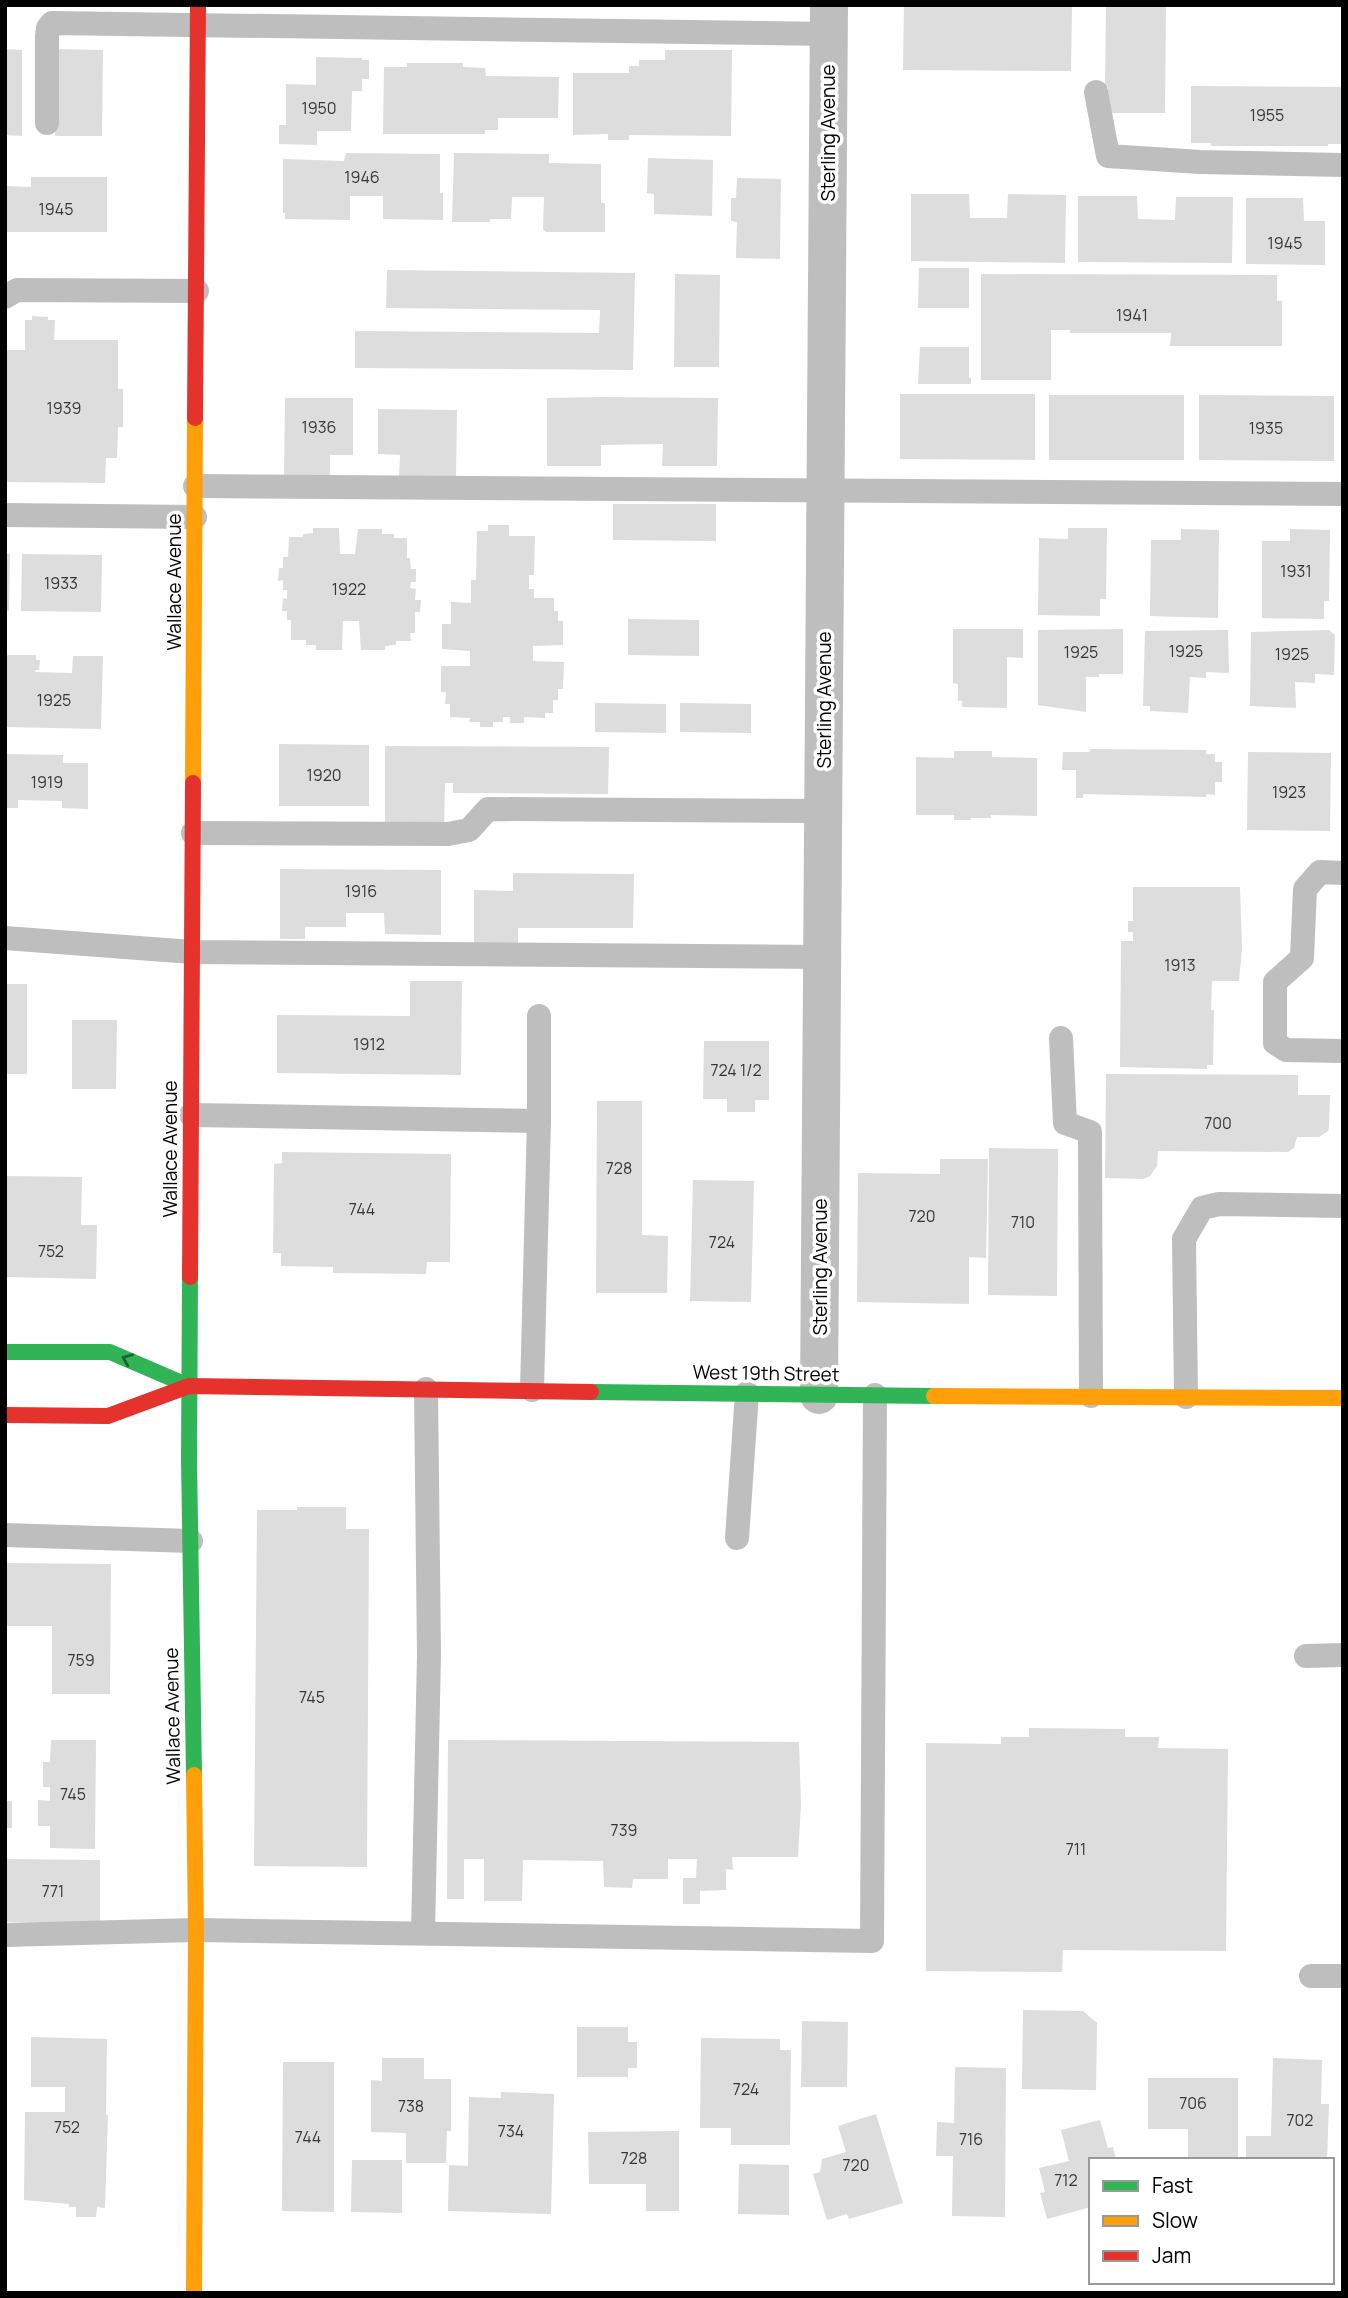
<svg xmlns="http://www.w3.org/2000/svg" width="1348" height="2298" font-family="Manrope,sans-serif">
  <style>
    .building { fill: #ddd }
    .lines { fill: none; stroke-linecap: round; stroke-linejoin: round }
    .lane { stroke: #bebebe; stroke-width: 24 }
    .street { stroke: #bebebe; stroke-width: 38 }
    .fast { stroke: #30b455; stroke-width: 16 }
    .slow { stroke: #ff9f0a; stroke-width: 16 }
    .jam { stroke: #e5322d; stroke-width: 16 }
    .oneway { stroke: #1a632f }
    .labels { text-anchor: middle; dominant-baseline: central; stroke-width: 7; stroke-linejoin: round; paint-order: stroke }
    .number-label { font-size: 16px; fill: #373737 }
    .street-label { font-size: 19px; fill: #000; stroke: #fff }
  </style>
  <rect width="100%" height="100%" fill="#fff"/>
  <!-- building -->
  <g class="building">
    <polygon points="904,5 1072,5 1071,71 903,70"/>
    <polygon points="1106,5 1166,5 1165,113 1107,113 1108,87 1105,87"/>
    <polygon points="5,49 22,50 22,136 5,135"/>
    <polygon points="55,49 103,50 102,136 55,136"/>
    <polygon points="665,50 732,50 731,136 629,135 629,140 608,140 608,134 573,135 573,73 629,73 629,66 639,66 639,60 665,60"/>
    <polygon points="316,57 362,58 362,60 369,60 369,79 362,79 362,91 352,91 351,131 317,131 317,145 279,144 279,125 286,125 286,84 316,85"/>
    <polygon points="407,63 463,63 463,67 485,68 486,76 559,77 558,118 498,118 498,130 485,130 485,134 383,134 384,67 407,67"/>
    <polygon points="1191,86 1343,87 1343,144 1328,144 1328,146 1211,146 1211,143 1191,143"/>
    <polygon points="346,153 440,154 440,193 443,193 443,220 383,219 383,196 350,196 350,220 285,219 285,213 283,213 283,159 344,161"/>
    <polygon points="454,153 549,154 549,163 601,164 601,203 605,203 605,232 546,232 543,229 544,197 512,197 511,219 490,219 490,222 452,222"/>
    <polygon points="648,158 713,160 712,216 654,214 654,194 647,193"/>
    <polygon points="31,177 107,177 107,232 5,232 5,186 31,187"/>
    <polygon points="737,178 781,179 780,259 736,258 737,222 731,221 731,198 736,198"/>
    <polygon points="911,194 969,194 970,218 1007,218 1008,194 1066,195 1065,263 911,261"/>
    <polygon points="1078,196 1137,196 1138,219 1175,220 1176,197 1233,197 1232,263 1078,262"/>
    <polygon points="1246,198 1303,198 1304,221 1325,221 1325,265 1246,264"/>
    <polygon points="919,268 969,268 969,308 918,308"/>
    <polygon points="387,270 635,273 633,370 355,368 355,331 599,333 600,310 386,308"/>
    <polygon points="675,274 720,275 719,367 674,367"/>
    <polygon points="981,274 1277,275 1277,301 1282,301 1282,346 1170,346 1171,333 1070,333 1070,330 1051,330 1051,380 981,380"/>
    <polygon points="32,316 48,317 48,320 55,320 54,340 118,340 118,389 123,389 123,427 118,427 117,458 106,458 105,483 5,482 5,350 25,350 25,320 32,320"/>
    <polygon points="920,347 969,347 969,378 971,378 971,384 918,384"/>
    <polygon points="900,394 1035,394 1035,460 900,459"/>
    <rect x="1049" y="395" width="135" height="65"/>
    <polygon points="1199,395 1334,396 1334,461 1199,460"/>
    <polygon points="601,397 718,398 717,466 662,466 663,444 601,445 601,466 547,466 547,398"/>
    <polygon points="285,398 353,398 353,455 330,455 330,476 284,476"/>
    <polygon points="378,409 457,410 456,478 399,478 400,455 378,454"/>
    <polygon points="613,504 716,504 716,541 613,540"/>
    <polygon points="488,525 509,525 509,536 535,536 534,575 529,575 529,589 534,589 534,598 554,598 554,611 558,611 558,621 563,621 563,645 533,646 533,661 564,662 563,689 558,689 558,700 553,700 553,713 545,713 545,718 524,717 524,723 510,723 510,717 503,717 503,722 493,722 493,727 480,727 480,722 469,722 470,718 450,717 450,704 445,704 446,692 441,692 441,666 470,666 470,651 442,649 442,624 451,624 451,602 471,603 471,580 476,580 477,531 488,531"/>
    <polygon points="313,528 339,528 340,554 355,554 358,529 382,529 382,534 394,534 394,538 407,538 407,558 410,558 411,569 416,569 416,582 411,582 410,588 416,589 415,600 421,600 420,612 415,612 415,633 410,633 411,641 396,641 396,645 385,646 385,650 361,650 359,621 343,621 342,650 316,650 316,645 306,645 306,640 291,640 291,620 287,620 287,611 282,611 283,598 287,599 287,590 283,590 283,580 278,581 279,568 283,568 283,557 288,557 289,537 303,537 303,534 313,533"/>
    <polygon points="1068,528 1107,528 1106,599 1100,599 1100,616 1038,615 1039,538 1068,539"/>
    <polygon points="1181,529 1219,530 1218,618 1150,616 1151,540 1181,540"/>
    <polygon points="1290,529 1330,530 1329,601 1324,601 1324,619 1262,618 1262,541 1290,541"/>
    <polygon points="5,554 10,554 9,611 5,611"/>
    <polygon points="22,554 102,555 101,612 21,611"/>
    <polygon points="628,619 699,620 699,656 628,655"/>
    <polygon points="953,629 1023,629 1023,658 1007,657 1007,708 962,707 962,701 958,701 958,684 953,683"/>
    <polygon points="1123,629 1123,674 1099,674 1099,677 1086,677 1086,712 1038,705 1038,630"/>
    <polygon points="1228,630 1229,673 1206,672 1206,678 1190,677 1188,713 1150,711 1150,706 1143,706 1145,631"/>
    <polygon points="1329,630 1335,635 1334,675 1315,674 1315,683 1295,682 1296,708 1250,706 1251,632"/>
    <polygon points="5,655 36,655 36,660 40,660 39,670 35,670 35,672 72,673 73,656 103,656 101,729 5,727"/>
    <polygon points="595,703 666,704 666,733 595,732"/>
    <polygon points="680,703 751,704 751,733 680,732"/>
    <polygon points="279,744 369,745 369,806 279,806"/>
    <polygon points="385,746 609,747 608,794 453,793 453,783 445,783 444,834 385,834"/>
    <polygon points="1090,749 1206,750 1206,754 1215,754 1215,762 1222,762 1222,782 1215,782 1215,795 1206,794 1206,797 1083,794 1083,798 1076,798 1076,770 1062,770 1063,752 1090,752"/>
    <polygon points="954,751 992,751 992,757 1037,758 1037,816 991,815 991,818 971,818 971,820 954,820 954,815 916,815 916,757 954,758"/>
    <polygon points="1248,752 1331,753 1330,831 1247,830"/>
    <polygon points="5,754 63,755 63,763 88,763 88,809 62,808 62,801 18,800 18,808 5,808"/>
    <polygon points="280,869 441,870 441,935 385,934 384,913 346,913 346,927 305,927 305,939 280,939"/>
    <polygon points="513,873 634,874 633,928 518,928 518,946 474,945 474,890 513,891"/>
    <polygon points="1133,887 1240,887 1242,949 1239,981 1212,981 1211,1010 1214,1010 1213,1065 1207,1065 1207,1069 1120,1067 1121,941 1133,941 1133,932 1128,932 1128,921 1133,921"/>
    <polygon points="410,981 462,981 461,1075 277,1073 277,1015 410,1016"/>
    <rect x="5" y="984" width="22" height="90"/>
    <polygon points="72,1020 117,1020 116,1089 72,1089"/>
    <polygon points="704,1041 769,1041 769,1100 755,1100 755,1112 727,1112 727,1099 703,1099"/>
    <polygon points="1106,1074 1298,1075 1298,1095 1330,1095 1329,1127 1328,1131 1319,1137 1297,1137 1294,1148 1288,1152 1158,1151 1157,1166 1150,1176 1143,1179 1105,1178"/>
    <polygon points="597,1101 642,1101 642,1235 668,1236 667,1293 596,1293"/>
    <polygon points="989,1148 1058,1149 1057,1296 988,1295"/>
    <polygon points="282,1152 451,1154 450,1262 427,1262 426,1274 333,1273 333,1267 281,1266 281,1253 273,1253 274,1164 282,1163"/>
    <polygon points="940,1159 988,1159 986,1258 969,1257 969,1304 857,1302 858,1173 940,1174"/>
    <polygon points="5,1176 82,1177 81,1225 97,1225 96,1279 5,1277"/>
    <polygon points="693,1180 754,1181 751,1302 690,1301"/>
    <polygon points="297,1507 346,1507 346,1529 369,1529 367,1867 254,1866 257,1510 297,1510"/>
    <polygon points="5,1563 111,1564 110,1694 52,1694 52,1626 5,1626"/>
    <polygon points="1029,1728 1125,1729 1125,1737 1159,1737 1158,1748 1228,1749 1226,1951 1063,1950 1062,1972 926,1971 926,1743 1001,1744 1001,1737 1029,1737"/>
    <polygon points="51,1740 96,1740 95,1849 50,1848 50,1826 38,1826 38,1800 50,1801 50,1787 43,1787 43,1762 50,1762"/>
    <polygon points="448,1740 799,1742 801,1804 798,1857 732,1857 733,1870 726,1869 726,1890 700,1891 700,1904 683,1904 683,1878 696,1878 697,1859 668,1859 668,1879 633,1879 632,1888 604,1887 603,1861 523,1860 522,1901 484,1901 484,1859 464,1859 464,1899 447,1899"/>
    <rect x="5" y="1801" width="7" height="27"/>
    <polygon points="5,1859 100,1860 100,1923 5,1922"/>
    <polygon points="1023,2010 1083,2011 1097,2023 1096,2090 1022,2089"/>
    <polygon points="802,2021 848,2022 847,2087 801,2087"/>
    <polygon points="577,2027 628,2027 628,2042 637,2042 637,2068 628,2068 628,2077 577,2077"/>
    <polygon points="31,2037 107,2039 106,2115 108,2115 105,2208 97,2207 96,2217 76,2217 76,2207 69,2207 69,2204 24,2200 25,2112 65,2112 65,2087 31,2087"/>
    <polygon points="701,2038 780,2039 780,2050 791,2050 790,2145 731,2145 731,2128 700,2128"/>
    <polygon points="382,2058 424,2058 424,2079 451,2079 451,2131 447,2131 446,2163 406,2163 406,2133 371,2132 371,2080 382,2081"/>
    <polygon points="1273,2058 1322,2060 1321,2104 1329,2104 1327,2160 1246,2160 1246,2136 1271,2136"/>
    <polygon points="283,2062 334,2062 334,2212 282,2211"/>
    <polygon points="955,2067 1006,2068 1005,2217 952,2216 953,2156 936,2156 937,2122 954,2123"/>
    <polygon points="1148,2078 1238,2078 1238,2160 1188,2160 1188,2129 1148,2129"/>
    <polygon points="501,2092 554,2094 551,2214 448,2211 449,2165 468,2166 469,2097 501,2098"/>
    <polygon points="876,2114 903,2203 849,2219 847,2214 827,2220 813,2174 820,2172 822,2159 846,2152 838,2126"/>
    <polygon points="1100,2120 1108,2148 1113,2147 1116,2160 1091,2160 1091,2207 1047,2219 1040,2193 1045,2192 1039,2168 1069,2161 1061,2130"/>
    <polygon points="679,2131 679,2211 646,2211 646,2184 589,2184 588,2132"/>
    <polygon points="352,2160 402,2160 402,2213 351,2212"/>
    <polygon points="739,2164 789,2165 789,2215 738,2214"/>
  </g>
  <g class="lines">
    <!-- lane -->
    <g class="lane">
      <polyline points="1096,92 1108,156 1200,162 1343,165"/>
      <polyline points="47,123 47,36 48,28 52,23 828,34"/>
      <polyline points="5,297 17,290 197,291"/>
      <polyline points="195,486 1343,494"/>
      <polyline points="5,515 195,517"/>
      <polyline points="193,833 448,834 469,830 488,809 823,811"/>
      <polyline points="1343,873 1320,872 1305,889 1302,958 1275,982 1275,1043 1286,1050 1343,1051"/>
      <polyline points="5,938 192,952 822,957"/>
      <polyline points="1061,1038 1065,1123 1090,1132 1091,1396"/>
      <polyline points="191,1115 539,1121"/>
      <polyline points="532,1390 539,1121 539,1016"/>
      <polyline points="1186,1397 1184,1239 1202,1208 1219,1204 1343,1206"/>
      <polyline points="5,1535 191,1541"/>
      <polyline points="737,1538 747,1393"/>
      <polyline points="1306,1656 1343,1655"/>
      <polyline points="423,1933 429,1655 426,1389"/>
      <polyline points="5,1935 196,1930 872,1941 875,1395"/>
      <polyline points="1311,1976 1343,1976"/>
    </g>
    <!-- street -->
    <polyline class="street" points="819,1395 829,5"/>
    <!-- fast -->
    <g class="fast">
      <polyline points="190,1277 189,1460 194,1775"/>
      <polyline points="5,1352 110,1352 189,1386"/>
      <polyline points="591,1392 934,1396"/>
    </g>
    <!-- slow -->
    <g class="slow">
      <polyline points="193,783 195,418"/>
      <polyline points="934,1396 1343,1398"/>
      <polyline points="194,1775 196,1930 194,2293"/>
    </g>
    <!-- jam -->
    <g class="jam">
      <polyline points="195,418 198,5"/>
      <polyline points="190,1277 193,783"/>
      <polyline points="5,1415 108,1416 189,1386 591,1392"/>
    </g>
  </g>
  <!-- one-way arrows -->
  <defs><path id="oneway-chevron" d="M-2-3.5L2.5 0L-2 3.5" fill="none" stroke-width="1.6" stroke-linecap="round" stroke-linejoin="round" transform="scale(1.75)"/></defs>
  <use class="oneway" href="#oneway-chevron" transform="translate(127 1359) rotate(-157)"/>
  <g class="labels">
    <!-- number labels -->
    <g class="number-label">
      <text x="319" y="108">1950</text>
      <text x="1267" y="115">1955</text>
      <text x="362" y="177">1946</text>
      <text x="56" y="209">1945</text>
      <text x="1285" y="243">1945</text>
      <text x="1132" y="315">1941</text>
      <text x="64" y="408">1939</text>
      <text x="319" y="427">1936</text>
      <text x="1266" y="428">1935</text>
      <text x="1296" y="571">1931</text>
      <text x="61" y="583">1933</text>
      <text x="349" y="589">1922</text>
      <text x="1186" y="651">1925</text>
      <text x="1081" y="652">1925</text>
      <text x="1292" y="654">1925</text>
      <text x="54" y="700">1925</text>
      <text x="324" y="775">1920</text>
      <text x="47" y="782">1919</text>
      <text x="1289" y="792">1923</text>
      <text x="361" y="891">1916</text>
      <text x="1180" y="965">1913</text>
      <text x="369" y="1044">1912</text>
      <text x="736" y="1070">724 1/2</text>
      <text x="1218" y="1123">700</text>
      <text x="619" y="1168">728</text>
      <text x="362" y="1209">744</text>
      <text x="922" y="1216">720</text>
      <text x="1023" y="1222">710</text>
      <text x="722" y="1242">724</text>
      <text x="51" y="1251">752</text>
      <text x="81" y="1660">759</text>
      <text x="312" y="1697">745</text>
      <text x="73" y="1794">745</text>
      <text x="624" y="1830">739</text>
      <text x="1076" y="1849">711</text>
      <text x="53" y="1891">771</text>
      <text x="746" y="2089">724</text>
      <text x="1193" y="2103">706</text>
      <text x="411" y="2106">738</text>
      <text x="1300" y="2120">702</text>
      <text x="67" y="2127">752</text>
      <text x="511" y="2131">734</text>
      <text x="308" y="2137">744</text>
      <text x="971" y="2139">716</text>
      <text x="634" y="2158">728</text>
      <text x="856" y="2165">720</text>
      <text x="1066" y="2180">712</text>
    </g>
    <!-- street labels -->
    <g class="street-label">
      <text transform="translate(828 133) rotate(-90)">Sterling Avenue</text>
      <text transform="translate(174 582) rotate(-90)">Wallace Avenue</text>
      <text transform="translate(824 700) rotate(-90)">Sterling Avenue</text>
      <text transform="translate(170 1149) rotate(-90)">Wallace Avenue</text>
      <text transform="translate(820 1267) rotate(-90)">Sterling Avenue</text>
      <text transform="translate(766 1373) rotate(1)">West 19th Street</text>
      <text transform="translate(172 1716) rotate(-91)">Wallace Avenue</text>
    </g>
  </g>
  <!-- border -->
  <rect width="1348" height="2298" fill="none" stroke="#000000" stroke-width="14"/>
  <!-- legend -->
  <rect x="1089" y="2158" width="245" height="126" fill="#ffffff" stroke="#999999" stroke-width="2"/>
  <rect x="1103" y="2181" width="35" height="10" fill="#30b455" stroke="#999999" stroke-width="2"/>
  <text x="1152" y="2193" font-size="21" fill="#000000">Fast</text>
  <rect x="1103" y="2216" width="35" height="10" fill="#ff9f0a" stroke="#999999" stroke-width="2"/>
  <text x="1152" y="2228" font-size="21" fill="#000000">Slow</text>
  <rect x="1103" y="2251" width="35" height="10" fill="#e5322d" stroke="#999999" stroke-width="2"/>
  <text x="1152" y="2263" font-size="21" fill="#000000">Jam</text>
</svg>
